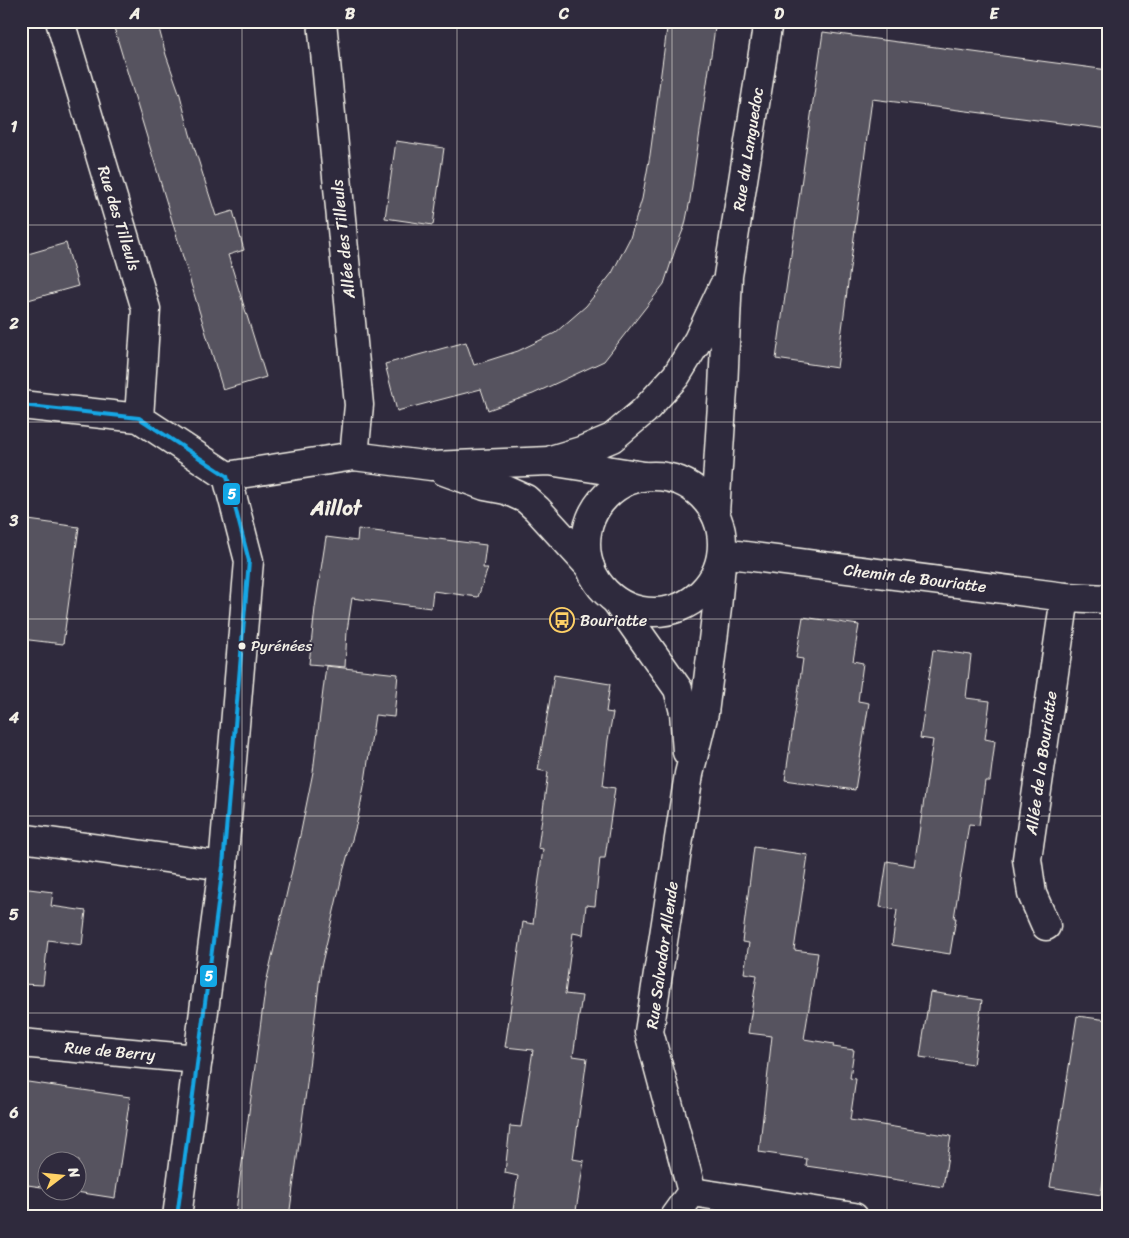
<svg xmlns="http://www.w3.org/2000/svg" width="1129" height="1238" font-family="Sriracha,sans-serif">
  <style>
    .building { fill: #56525f; stroke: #f4f1e8 }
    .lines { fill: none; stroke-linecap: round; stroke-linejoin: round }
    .minor-casing { stroke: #f4f1e8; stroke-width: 31 }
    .minor { stroke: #2f2a3d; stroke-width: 28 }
    .bus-1-casing { stroke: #2f2a3d; stroke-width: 8 }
    .bus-1 { stroke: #13a7e5; stroke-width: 4 }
    .grid { fill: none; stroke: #f4f1e8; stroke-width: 1; stroke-opacity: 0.55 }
    .bus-dot { fill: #f4f1e8; stroke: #2f2a3d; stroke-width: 2 }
    .labels { text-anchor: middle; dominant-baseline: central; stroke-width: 4; stroke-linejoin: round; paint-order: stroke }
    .bus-label { font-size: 15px; fill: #f4f1e8; stroke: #2f2a3d; text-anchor: start }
    .street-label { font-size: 16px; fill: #f4f1e8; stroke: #2f2a3d }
    .poi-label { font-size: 16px; fill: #f4f1e8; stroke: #2f2a3d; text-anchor: start }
    .district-label { font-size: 21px; font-weight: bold; fill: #f4f1e8; stroke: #2f2a3d }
    .line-badge { stroke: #2f2a3d; stroke-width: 2 }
    .badge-label { font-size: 14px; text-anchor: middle; font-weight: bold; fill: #fff }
    .neatline { fill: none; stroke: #f4f1e8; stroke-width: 2 }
    .grid-label { font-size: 16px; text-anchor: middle; font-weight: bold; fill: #f4f1e8 }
  </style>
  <rect width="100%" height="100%" fill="#2f2a3d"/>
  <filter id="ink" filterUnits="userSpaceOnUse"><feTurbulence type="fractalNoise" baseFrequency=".02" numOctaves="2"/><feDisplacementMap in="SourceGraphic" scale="10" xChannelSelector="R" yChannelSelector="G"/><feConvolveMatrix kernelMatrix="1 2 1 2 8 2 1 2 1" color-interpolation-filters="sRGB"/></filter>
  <g filter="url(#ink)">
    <!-- building -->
    <g class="building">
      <polygon points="112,21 157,21 166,55 180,95 190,134 216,216 233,211 244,250 228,255 253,335 266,377 223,390"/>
      <polygon points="668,21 716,21 690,200 685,225 675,250 664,284 604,361 533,394 488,410 481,389 397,411 385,364 466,342 474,365 518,351 555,333 586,306 612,273 630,238 642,199 650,155"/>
      <polygon points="823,32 1108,70 1108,129 872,99 837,368 776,359"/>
      <polygon points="396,141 444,148 433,225 385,218"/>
      <polygon points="66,243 78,286 21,302 21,256"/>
      <polygon points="21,519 79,527 63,644 21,639"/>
      <polygon points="358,529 486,545 483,568 488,568 478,597 433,591 431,608 352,598 347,631 345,667 309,664 315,608 326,537 357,541"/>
      <polygon points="803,617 859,625 853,661 863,663 858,701 869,703 855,790 785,780 803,659 796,658"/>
      <polygon points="933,650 971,655 966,698 990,701 985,739 995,741 990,781 985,781 979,825 969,824 954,918 956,918 950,954 892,945 897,910 880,907 887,861 914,866 933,740 920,738"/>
      <polygon points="326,666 398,674 394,717 375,715 365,781 358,818 343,872 321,967 306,1092 289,1217 272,1217 236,1212 241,1170 247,1127 266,983 301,831 313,772"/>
      <polygon points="554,675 610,684 606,712 613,713 608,740 603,786 615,788 605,858 600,858 595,906 586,905 583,935 573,933 565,994 582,996 573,1056 587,1058 573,1159 584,1161 575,1217 512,1217 518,1176 505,1173 510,1126 521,1127 533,1050 505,1047 523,922 533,924 543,849 538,848 548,772 538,770"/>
      <polygon points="754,847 808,855 794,950 818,953 804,1039 834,1044 833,1047 854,1050 850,1078 856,1079 850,1120 951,1136 943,1187 848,1172 806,1166 807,1159 759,1152 772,1036 748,1033 757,975 744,973 749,943 742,942"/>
      <polygon points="21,888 53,892 51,906 86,911 82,945 48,940 43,985 21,984"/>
      <polygon points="930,992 982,1000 973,1065 920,1057"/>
      <polygon points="1077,1016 1108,1020 1108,1148 1101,1195 1050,1187"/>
      <polygon points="21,1081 130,1097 115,1198 63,1190 78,1190 78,1160 48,1160 48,1188 21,1184"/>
    </g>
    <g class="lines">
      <defs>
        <g id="minor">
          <polyline points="60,21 146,309 139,418"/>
          <polyline points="322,21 359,405 354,456"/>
          <polyline points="21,405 139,418 227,476 354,456 431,466 549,461 644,476"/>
          <polyline points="554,459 581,451 612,438 644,411 676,376 698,340 723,287"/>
          <polyline points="444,471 485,486 506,490 526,499 537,509 590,567"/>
          <circle cx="654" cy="544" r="68"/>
          <polyline points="715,513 723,389 728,276 768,21"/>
          <polyline points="616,601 678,689 684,712 687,752"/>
          <polyline points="21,838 223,866"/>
          <polyline points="1046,926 1032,894 1027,859 1065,597"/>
          <polyline points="21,1043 198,1059"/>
          <polyline points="692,1192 854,1217"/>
          <polyline points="177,1217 223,866 249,561 227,476"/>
          <polyline points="674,1217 692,1192 649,1032 689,774 704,713 717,608 722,553 1065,597 1108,599"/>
        </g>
      </defs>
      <!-- minor casing -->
      <use href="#minor" class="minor-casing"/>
      <!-- minor -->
      <use href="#minor" class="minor"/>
      <defs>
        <polyline id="bus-1" points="21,405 139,418 227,476 249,561 223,866 177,1217"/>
      </defs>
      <!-- bus-1 casing -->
      <use href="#bus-1" class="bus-1-casing"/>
      <!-- bus-1 -->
      <use href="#bus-1" class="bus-1"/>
    </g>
  </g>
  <!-- grid -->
  <path class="grid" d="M 242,21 L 242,1217M 457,21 L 457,1217M 672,21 L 672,1217M 887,21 L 887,1217M 21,225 L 1108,225M 21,422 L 1108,422M 21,619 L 1108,619M 21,816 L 1108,816M 21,1013 L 1108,1013"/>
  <!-- icons -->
  <defs>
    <symbol id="bus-ring" viewBox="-11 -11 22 22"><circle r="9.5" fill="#2f2a3d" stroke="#ffd166" stroke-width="1.5"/><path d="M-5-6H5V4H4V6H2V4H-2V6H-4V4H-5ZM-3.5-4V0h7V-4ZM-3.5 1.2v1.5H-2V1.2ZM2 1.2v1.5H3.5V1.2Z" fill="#ffd166"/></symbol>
  </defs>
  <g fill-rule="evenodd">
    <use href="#bus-ring" x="548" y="606" width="28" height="28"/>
  </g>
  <!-- markers -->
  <circle class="bus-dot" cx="242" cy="646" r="4.5"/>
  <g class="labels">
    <!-- bus labels -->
    <g class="bus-label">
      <text x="251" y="646">Pyrénées</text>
    </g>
    <!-- street labels -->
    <g class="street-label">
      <text transform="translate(748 149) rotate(-81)">Rue du Languedoc</text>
      <text transform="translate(119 218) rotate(73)">Rue des Tilleuls</text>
      <text transform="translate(343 239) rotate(-96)">Allée des Tilleuls</text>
      <text transform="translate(915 578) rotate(7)">Chemin de Bouriatte</text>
      <text transform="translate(1041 763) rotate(-82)">Allée de la Bouriatte</text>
      <text transform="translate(662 955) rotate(-82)">Rue Salvador Allende</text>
      <text transform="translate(110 1051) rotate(5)">Rue de Berry</text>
    </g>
    <!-- poi labels -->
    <g class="poi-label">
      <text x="580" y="620">Bouriatte</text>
    </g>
    <!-- district labels -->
    <g class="district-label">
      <text x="336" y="508">Aillot</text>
    </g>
  </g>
  <g class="line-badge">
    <rect x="222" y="482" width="19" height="24" rx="5" fill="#13a7e5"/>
    <rect x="199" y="964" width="19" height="24" rx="5" fill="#13a7e5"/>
  </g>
  <g class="badge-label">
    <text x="232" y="499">5</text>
    <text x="209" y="981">5</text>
  </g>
  <!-- margin -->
  <rect width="1129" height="1238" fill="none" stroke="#2f2a3d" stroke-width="55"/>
  <!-- north arrow -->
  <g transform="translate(62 1176) rotate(74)"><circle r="24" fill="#2f2a3d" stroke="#7e7a81"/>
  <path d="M0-4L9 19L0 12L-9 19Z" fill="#ffd166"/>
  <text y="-8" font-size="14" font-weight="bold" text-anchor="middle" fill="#f4f1e8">N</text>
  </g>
  <rect x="28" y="28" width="1074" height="1182" class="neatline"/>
  <g class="grid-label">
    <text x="135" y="19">A</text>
    <text x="350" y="19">B</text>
    <text x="564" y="19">C</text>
    <text x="779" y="19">D</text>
    <text x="994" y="19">E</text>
    <text x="14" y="132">1</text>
    <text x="14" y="329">2</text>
    <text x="14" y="526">3</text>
    <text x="14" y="723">4</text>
    <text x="14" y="920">5</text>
    <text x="14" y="1118">6</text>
  </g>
</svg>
